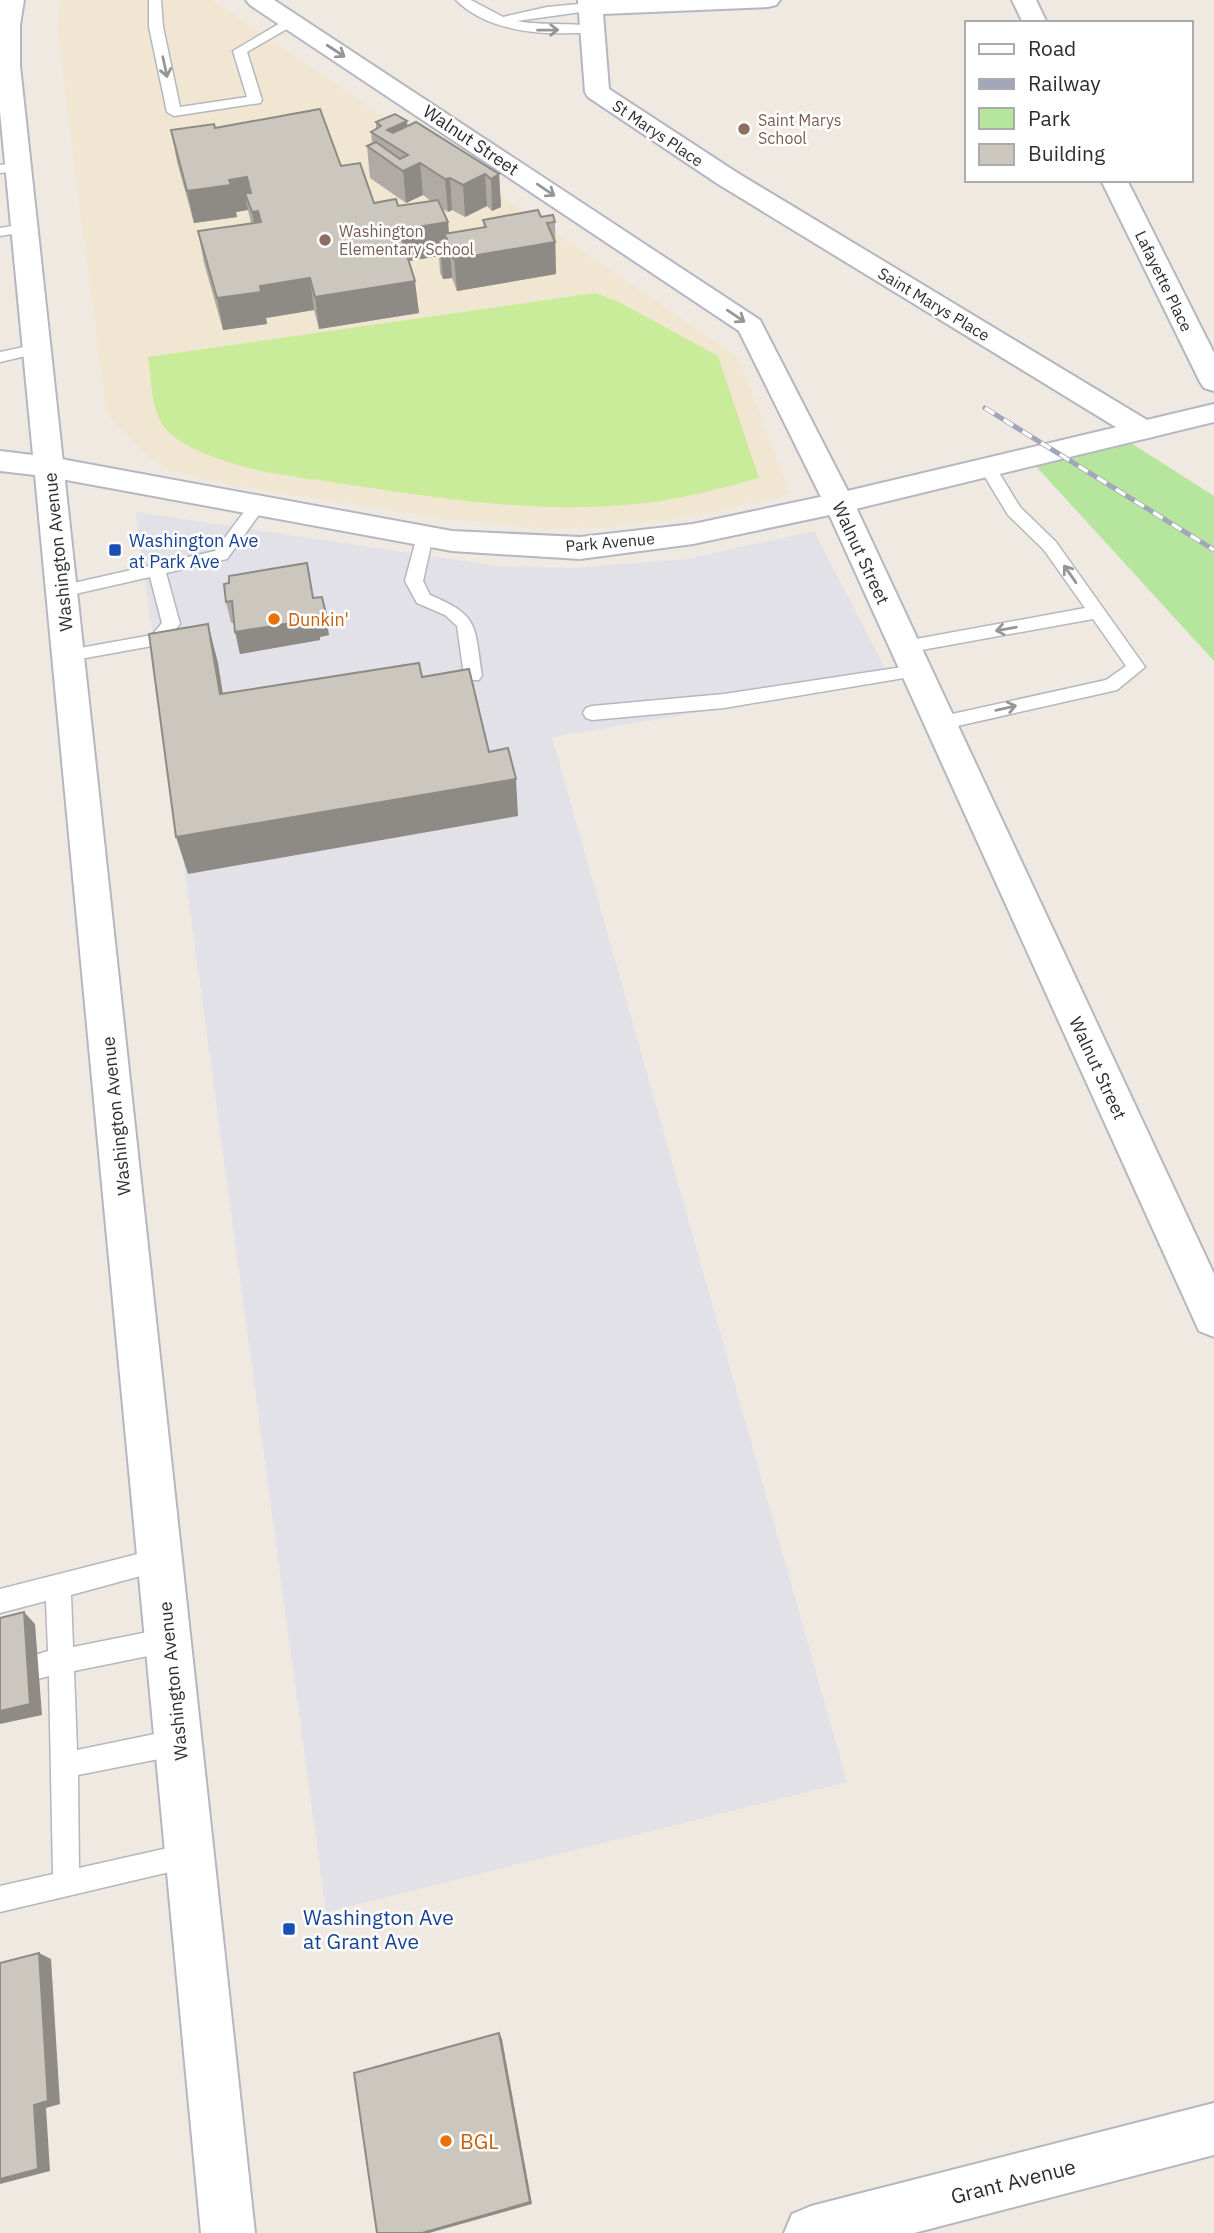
<svg xmlns="http://www.w3.org/2000/svg" width="1214" height="2233" font-family="'IBM Plex Sans',sans-serif">
  <style>
    .industrial { fill: #e3e1e8 }
    .education { fill: #f0e6d1 }
    .green { fill: #b6e59e }
    .pitch { fill: #c9ec9a }
    .lines { fill: none; stroke-linecap: round; stroke-linejoin: round }
    .service-casing { stroke: #b4b7c1; stroke-width: 3 }
    .minor-casing { stroke: #b4b7c1; stroke-width: 4 }
    .tertiary-casing { stroke: #b4b7c1; stroke-width: 4 }
    .secondary-casing { stroke: #b4b7c1; stroke-width: 4 }
    .service { fill: #fff; fill-rule: evenodd }
    .minor { fill: #fff; fill-rule: evenodd }
    .tertiary { fill: #fff; fill-rule: evenodd }
    .secondary { fill: #fff; fill-rule: evenodd }
    .rail-casing { stroke: #a3a6b8; stroke-width: 5 }
    .rail { stroke: #fff; stroke-width: 3.5; stroke-dasharray: 11; stroke-linecap: butt }
    .wall { fill: #afaba4 }
    .shaded-wall { fill: #8e8b86 }
    .building { fill: #cbc7bf; stroke: #8e8b86; stroke-width: 2 }
    .oneway { stroke: #969696 }
    .education-dot { fill: #8d6e63; stroke: #fff; stroke-width: 2.5 }
    .transit-dot { fill: #1a4fb4; stroke: #fff; stroke-width: 2.5 }
    .food-dot { fill: #e8710a; stroke: #fff; stroke-width: 2.5 }
    .labels { text-anchor: middle; dominant-baseline: central; stroke-width: 5; stroke-linejoin: round; paint-order: stroke }
    .far-education-label { font-size: 16px; fill: #785e54; stroke: #fff; text-anchor: start }
    .far-street-label { font-size: 16px; fill: #2e2e2e; stroke: #fff }
    .street-label { font-size: 18px; fill: #2e2e2e; stroke: #fff }
    .transit-label { font-size: 18px; fill: #164399; stroke: #fff; text-anchor: start }
    .food-label { font-size: 18px; fill: #c56008; stroke: #fff; text-anchor: start }
    .near-transit-label { font-size: 21px; fill: #164399; stroke: #fff; text-anchor: start }
    .near-food-label { font-size: 21px; fill: #c56008; stroke: #fff; text-anchor: start }
    .near-street-label { font-size: 21px; fill: #2e2e2e; stroke: #fff }
  </style>
  <rect width="100%" height="100%" fill="#efe9e1"/>
  <!-- industrial -->
  <polygon class="industrial" points="136,512 497,566 573,568 687,559 814,531 891,680 552,737 847,1782 326,1912"/>
  <!-- education -->
  <polygon class="education" points="61,0 212,0 738,357 790,494 704,514 617,526 547,529 442,518 229,485 169,470 148,456 106,413 61,57 58,25"/>
  <!-- green -->
  <polygon class="green" points="1120,436 1214,496 1214,661 1033,463"/>
  <!-- pitch -->
  <path class="pitch" d="M 595,293 L 617,301 L 718,356 L 759,478 C 715,490 670,502 624,505 C 531,513 437,498 345,484 C 306,478 263,474 225,461 C 205,454 174,443 162,424 C 151,406 151,377 148,357 Z"/>
  <g class="lines">
    <defs>
      <g id="service">
        <polygon points="149,0 161,0 163,27 180,107 247,97 233,51 287,19 297,19 299,22 247,52 262,100 260,103 174,116 167,112 149,27"/>
        <path d="M 456,0 L 471,0 L 503,17 L 547,7 L 590,3 L 596,7 L 595,10 L 517,21 C 535,26 590,22 599,28 C 592,34 582,33 573,33 C 535,35 484,29 456,0 Z"/>
        <polygon points="19,163 24,164 24,170 0,173 0,165"/>
        <polygon points="25,224 32,228 30,231 0,236 0,228"/>
        <polygon points="38,344 43,346 46,349 43,352 0,362 0,352"/>
        <polygon points="987,462 993,463 1020,507 1056,542 1145,667 1117,690 940,730 934,728 931,723 934,718 1106,680 1126,666 1093,619 905,653 899,651 896,647 899,643 905,641 1085,608 1044,550 1008,515 979,467"/>
        <polygon points="258,499 266,505 227,559 166,573 180,624 163,644 69,661 63,659 60,655 63,651 152,635 162,623 150,577 62,597 53,591 56,587 215,551 252,501"/>
        <path d="M 425,530 L 433,536 L 423,581 L 430,595 C 480,616 474,625 482,675 L 479,680 L 467,680 L 464,675 L 457,626 L 445,615 L 417,603 L 405,581 L 417,536 Z"/>
        <polygon points="916,665 922,667 925,671 922,675 724,708 592,720 586,718 583,713 586,708 592,706 724,694"/>
        <polygon points="161,1548 170,1552 173,1560 170,1568 71,1595 73,1647 168,1628 177,1631 180,1640 177,1649 168,1652 74,1671 77,1750 179,1729 188,1733 192,1742 188,1751 179,1755 78,1775 79,1868 190,1843 199,1847 203,1856 199,1865 0,1912 0,1886 53,1874 49,1676 38,1679 29,1675 25,1666 29,1657 48,1651 46,1601 0,1613 0,1589"/>
      </g>
      <g id="minor">
        <polygon points="246,0 274,0 760,320 854,503 1214,1274 1214,1337 1199,1331 824,503 739,331 250,5"/>
        <polygon points="578,0 780,0 776,5 768,7 603,14 609,89 736,172 1152,423 1157,430 1152,437 1142,439 1132,437 718,184 588,97 585,92"/>
        <polygon points="1012,0 1036,0 1047,23 1023,23"/>
        <polygon points="1101,180 1127,180 1214,353 1214,391 1204,388 1200,382"/>
        <polygon points="1214,2103 1214,2155 914,2233 784,2233 792,2214 811,2206"/>
      </g>
      <polygon id="tertiary" points="1214,404 1214,422 839,513 693,544 580,559 452,551 50,477 39,474 35,467 39,460 50,457 452,531 580,537 693,524 839,493"/>
      <polygon id="secondary" points="0,0 24,0 20,25 20,66 255,2233 201,2233 35,475 0,471 0,451 33,455 0,111"/>
    </defs>
    <!-- service casing -->
    <use href="#service" class="service-casing"/>
    <!-- minor casing -->
    <use href="#minor" class="minor-casing"/>
    <!-- tertiary casing -->
    <use href="#tertiary" class="tertiary-casing"/>
    <!-- secondary casing -->
    <use href="#secondary" class="secondary-casing"/>
    <!-- service -->
    <use href="#service" class="service"/>
    <!-- minor -->
    <use href="#minor" class="minor"/>
    <!-- tertiary -->
    <use href="#tertiary" class="tertiary"/>
    <!-- secondary -->
    <use href="#secondary" class="secondary"/>
    <defs>
      <polyline id="rail" points="985,408 1214,550"/>
    </defs>
    <!-- rail casing -->
    <use href="#rail" class="rail-casing"/>
    <!-- rail -->
    <use href="#rail" class="rail"/>
  </g>
  <!-- wall -->
  <g class="wall">
    <polygon points="376,122 407,126 499,174 501,207 492,211 487,206 465,217 452,210 448,212 441,208 448,222 449,234 484,228 483,220 541,217 555,222 556,274 457,291 452,278 443,279 440,273 439,256 409,261 419,313 319,329 314,310 266,318 267,324 223,330 204,263 198,231 251,223 248,210 236,212 237,217 194,223 177,162 171,130 215,128 341,166 374,203 398,206 431,201 423,195 406,203 370,178 367,146 372,143 371,132 376,129"/>
    <polygon points="313,598 329,635 320,637 320,640 240,654 234,623 231,623 226,602"/>
  </g>
  <!-- shaded-wall -->
  <g class="shaded-wall">
    <polygon points="407,121 410,153 387,130"/>
    <polygon points="420,163 423,195 406,203 403,171"/>
    <polygon points="485,174 487,206 465,217 463,185"/>
    <polygon points="499,174 501,207 492,211 491,179"/>
    <polygon points="247,177 253,209 245,193 248,210 236,212 237,217 194,223 187,191 229,180"/>
    <polygon points="450,178 452,210 448,212 445,179"/>
    <polygon points="258,211 263,243 257,244 252,212"/>
    <polygon points="448,222 452,278 443,279 440,247 438,240 439,256 403,262 399,230"/>
    <polygon points="555,242 556,274 457,291 454,259"/>
    <polygon points="310,278 314,310 266,318 267,324 223,330 217,298 260,286"/>
    <polygon points="415,281 419,313 319,329 315,297"/>
    <polygon points="326,614 329,635 320,637 320,640 240,654 235,632"/>
    <polygon points="208,624 218,663 229,732 220,694"/>
    <polygon points="516,779 518,816 188,874 176,837"/>
    <polygon points="24,1612 35,1624 42,1715 0,1724 0,1711"/>
    <polygon points="39,1953 51,1959 60,2104 46,2108 50,2171 0,2184 0,2179 34,2105"/>
    <polygon points="499,2033 502,2039 532,2204 429,2233 422,2233"/>
  </g>
  <!-- building -->
  <g class="building">
    <polygon points="320,109 341,166 360,163 374,203 396,199 398,206 438,200 448,222 399,230 415,281 315,297 310,278 260,286 261,292 217,298 198,231 261,222 258,211 252,212 245,193 251,193 247,177 229,180 231,185 187,191 171,130 214,124 215,128"/>
    <polygon points="395,114 407,121 387,130 393,133 416,122 499,174 491,179 485,174 463,185 450,178 445,179 420,163 403,171 367,146 376,142 400,159 408,155 371,132 381,126 376,122"/>
    <polygon points="538,210 541,217 553,215 555,222 547,223 555,242 454,259 450,246 440,247 438,240 447,239 444,234 486,227 483,220"/>
    <polygon points="307,563 313,598 322,597 326,614 315,615 316,619 235,632 232,601 226,602 224,584 229,583 229,576"/>
    <polygon points="208,624 220,694 419,663 422,677 469,669 489,752 508,748 516,779 176,837 149,634"/>
    <polygon points="24,1612 30,1704 0,1711 0,1618"/>
    <polygon points="39,1953 48,2101 34,2105 38,2169 0,2179 0,1963"/>
    <polygon points="499,2033 530,2202 422,2233 377,2233 354,2073"/>
  </g>
  <!-- one-way arrows -->
  <defs><path id="oneway-shaft" d="M-6 0H5M1.5-3L5.5 0L1.5 3" fill="none" stroke-width="1.6" stroke-linecap="round" stroke-linejoin="round" transform="scale(1.75)"/></defs>
  <g class="oneway">
    <use href="#oneway-shaft" transform="translate(548 30) rotate(-1)"/>
    <use href="#oneway-shaft" transform="translate(336 51) rotate(33)"/>
    <use href="#oneway-shaft" transform="translate(165 67) rotate(78)"/>
    <use href="#oneway-shaft" transform="translate(546 190) rotate(34)"/>
    <use href="#oneway-shaft" transform="translate(736 316) rotate(34)"/>
    <use href="#oneway-shaft" transform="translate(1070 574) rotate(-125)"/>
    <use href="#oneway-shaft" transform="translate(1006 629) rotate(170)"/>
    <use href="#oneway-shaft" transform="translate(1006 708) rotate(-13)"/>
  </g>
  <!-- markers -->
  <g class="education-dot">
    <circle cx="744" cy="129" r="7"/>
    <circle cx="325" cy="240" r="7"/>
  </g>
  <g class="transit-dot">
    <rect x="108" y="543" width="14" height="14" rx="3.5"/>
    <rect x="282" y="1922" width="14" height="14" rx="3.5"/>
  </g>
  <g class="food-dot">
    <circle cx="274" cy="619" r="7"/>
    <circle cx="446" cy="2141" r="7"/>
  </g>
  <g class="labels">
    <!-- far-education labels -->
    <g class="far-education-label">
      <text x="758" y="120">Saint Marys<tspan x="758" dy="18">School</tspan></text>
      <text x="339" y="231">Washington<tspan x="339" dy="18">Elementary School</tspan></text>
    </g>
    <!-- far-street labels -->
    <g class="far-street-label">
      <text transform="translate(658 133) rotate(34)">St Marys Place</text>
      <text transform="translate(1164 281) rotate(64)">Lafayette Place</text>
      <text transform="translate(934 304) rotate(31)">Saint Marys Place</text>
      <text transform="translate(610 542) rotate(-5)">Park Avenue</text>
    </g>
    <!-- street labels -->
    <g class="street-label">
      <text transform="translate(471 140) rotate(34)">Walnut Street</text>
      <text transform="translate(58 552) rotate(-96)">Washington Avenue</text>
      <text transform="translate(861 553) rotate(65)">Walnut Street</text>
      <text transform="translate(1098 1068) rotate(65)">Walnut Street</text>
      <text transform="translate(116 1116) rotate(-96)">Washington Avenue</text>
      <text transform="translate(173 1681) rotate(-96)">Washington Avenue</text>
    </g>
    <!-- transit labels -->
    <g class="transit-label">
      <text x="129" y="540">Washington Ave<tspan x="129" dy="21">at Park Ave</tspan></text>
    </g>
    <!-- food labels -->
    <g class="food-label">
      <text x="288" y="619">Dunkin'</text>
    </g>
    <!-- near-transit labels -->
    <g class="near-transit-label">
      <text x="303" y="1917">Washington Ave<tspan x="303" dy="24">at Grant Ave</tspan></text>
    </g>
    <!-- near-food labels -->
    <g class="near-food-label">
      <text x="460" y="2141">BGL</text>
    </g>
    <!-- near-street labels -->
    <g class="near-street-label">
      <text transform="translate(1013 2181) rotate(-14)">Grant Avenue</text>
    </g>
  </g>
  <!-- legend -->
  <rect x="965" y="21" width="228" height="161" fill="#ffffff" stroke="#ababab" stroke-width="2"/>
  <rect x="979" y="44" width="35" height="10" fill="#ffffff" stroke="#ababab" stroke-width="2"/>
  <text x="1028" y="56" font-size="21" fill="#2e2e2e">Road</text>
  <rect x="979" y="79" width="35" height="10" fill="#a3a6b8" stroke="#ababab" stroke-width="2"/>
  <text x="1028" y="91" font-size="21" fill="#2e2e2e">Railway</text>
  <rect x="979" y="108" width="35" height="21" fill="#b6e59e" stroke="#ababab" stroke-width="2"/>
  <text x="1028" y="126" font-size="21" fill="#2e2e2e">Park</text>
  <rect x="979" y="144" width="35" height="21" fill="#cbc7bf" stroke="#ababab" stroke-width="2"/>
  <text x="1028" y="161" font-size="21" fill="#2e2e2e">Building</text>
</svg>
